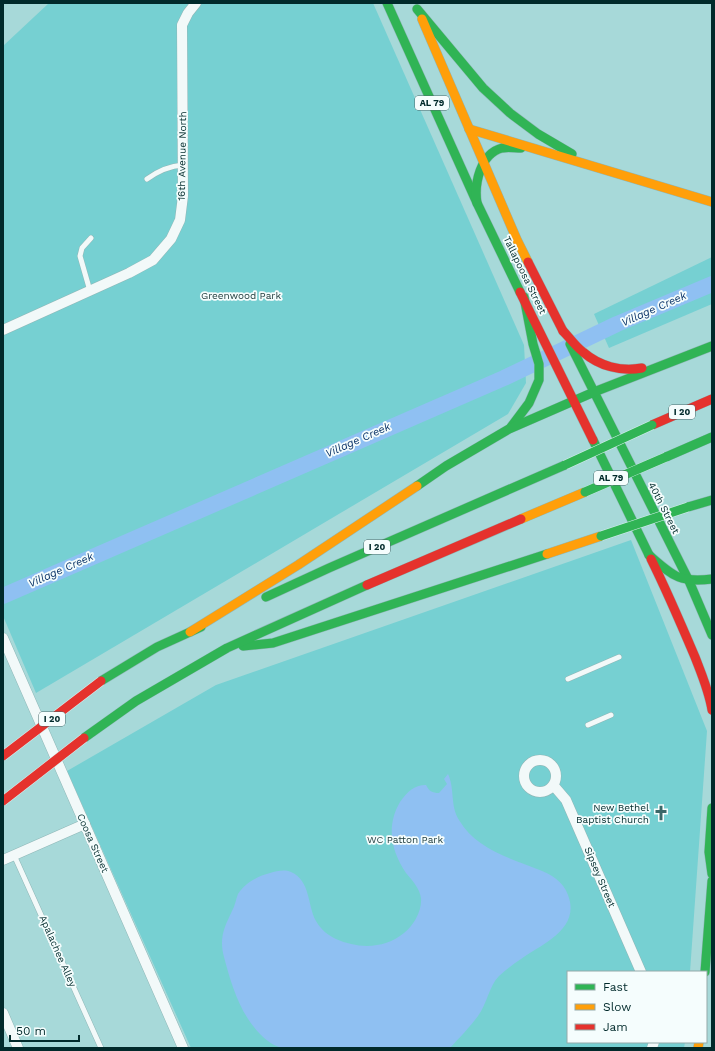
<svg xmlns="http://www.w3.org/2000/svg" width="715" height="1051" font-family="'Work Sans',sans-serif">
  <style>
    .green { fill: #76d0d2 }
    .water { fill: #8fc0f2 }
    .lines { fill: none; stroke-linecap: round; stroke-linejoin: round }
    .river { stroke: #8fc0f2; stroke-width: 16 }
    .lane-casing { stroke: #8fb7b7; stroke-width: 6 }
    .street-casing { stroke: #8fb7b7; stroke-width: 11 }
    .fast-casing { stroke: #8fb7b7; stroke-width: 10 }
    .slow-casing { stroke: #8fb7b7; stroke-width: 10 }
    .jam-casing { stroke: #8fb7b7; stroke-width: 10 }
    .lane { stroke: #f2f9f9; stroke-width: 5 }
    .street { stroke: #f2f9f9; stroke-width: 10 }
    .fast { stroke: #30b455; stroke-width: 9 }
    .slow { stroke: #ff9f0a; stroke-width: 9 }
    .jam { stroke: #e5322d; stroke-width: 9 }
    .fast-bridge-casing { stroke: #d7eeee; stroke-width: 10; stroke-linecap: butt }
    .jam-bridge-casing { stroke: #d7eeee; stroke-width: 10; stroke-linecap: butt }
    .fast-bridge { stroke: #30b455; stroke-width: 9 }
    .jam-bridge { stroke: #e5322d; stroke-width: 9 }
    .labels { text-anchor: middle; dominant-baseline: central; stroke-width: 3.5; stroke-linejoin: round; paint-order: stroke }
    .shield { fill: #f5fdfd; stroke: #4a696a; stroke-width: 1 }
    .shield-label { font-size: 9px; font-weight: bold; fill: #012a2b }
    .street-label { font-size: 10px; fill: #012a2b; stroke: #f5fdfd }
    .park-label { font-size: 10px; fill: #244041; stroke: #f5fdfd }
    .poi-label { font-size: 10px; fill: #012a2b; stroke: #f5fdfd; text-anchor: end }
    .water-label { font-size: 11px; font-style: italic; fill: #093267; stroke: #f5fdfd }
  </style>
  <rect width="100%" height="100%" fill="#a7d9d9"/>
  <!-- green -->
  <g class="green">
    <polygon points="49,3 373,3 524,345 526,383 508,414 36,693 3,616 3,46"/>
    <polygon points="712,257 712,304 609,348 594,314"/>
    <polygon points="631,540 707,731 690,972 568,972 568,1042 685,1042 684,1048 191,1048 67,771 216,685"/>
  </g>
  <!-- water -->
  <path class="water" d="M 448,774 C 455,789 450,806 459,820 C 475,848 509,858 537,869 C 551,874 563,881 568,895 C 581,929 542,944 521,959 C 513,964 506,970 499,976 C 489,986 487,1004 478,1016 C 470,1027 459,1038 450,1048 L 281,1048 C 277,1046 271,1044 268,1041 C 242,1021 232,987 224,957 C 219,938 224,928 232,911 C 235,906 236,899 238,894 C 245,883 258,876 270,873 C 277,871 284,869 291,872 C 311,881 307,905 316,921 C 321,930 328,935 336,939 C 358,949 385,949 404,933 C 414,925 422,911 421,898 C 420,889 412,880 406,873 C 391,851 386,826 400,802 C 407,792 414,785 426,785 C 429,791 432,793 439,793 L 447,784 L 444,779 Z"/>
  <g class="lines">
    <!-- river -->
    <polyline class="river" points="3,596 504,378 617,324 712,284"/>
    <defs>
      <g id="lane">
        <path d="M 147,179 C 158,171 169,166 183,165"/>
        <polyline points="90,291 80,256 82,248 91,238"/>
        <polyline points="568,679 619,657"/>
        <polyline points="588,725 611,715"/>
        <polyline points="14,855 101,1048"/>
      </g>
      <g id="street">
        <polyline points="3,330 129,273 153,260 171,239 180,220 183,196 182,25 188,13 196,3"/>
        <polyline points="3,638 183,1048"/>
        <circle cx="540" cy="776" r="16"/>
        <polyline points="554,786 566,800 641,972"/>
        <polyline points="3,860 85,824"/>
        <polyline points="3,1013 18,1048"/>
        <polyline points="652,1048 654,1042"/>
      </g>
      <g id="fast">
        <polyline points="387,3 477,203 520,292"/>
        <polyline points="417,9 483,88 510,113 538,134 572,154"/>
        <path d="M 477,203 C 474,184 480,154 502,148 C 508,147 515,148 521,148"/>
        <polyline points="570,344 689,581 712,635"/>
        <polyline points="511,427 529,403 539,380 539,364 533,344 524,297"/>
        <polyline points="593,440 649,555"/>
        <polyline points="666,457 712,437"/>
        <polyline points="417,486 446,466 509,429 594,392 712,346"/>
        <polyline points="688,507 712,500"/>
        <path d="M 649,555 C 673,576 679,583 712,579"/>
        <polyline points="266,597 329,568 565,465"/>
        <polyline points="243,646 273,643 547,554"/>
        <polyline points="101,681 157,647 201,627"/>
        <polyline points="84,738 136,701 227,648 367,585"/>
        <polyline points="712,808 709,852 712,874"/>
        <polyline points="705,972 712,881"/>
      </g>
      <g id="slow">
        <polyline points="422,19 517,240 528,262"/>
        <polyline points="469,129 712,202"/>
        <polyline points="521,519 585,492"/>
        <polyline points="547,554 601,536"/>
        <polyline points="190,632 298,565 417,486"/>
        <polyline points="698,1048 699,1042"/>
      </g>
      <g id="jam">
        <polyline points="528,262 563,331"/>
        <polyline points="520,292 593,440"/>
        <path d="M 563,331 C 570,338 575,346 583,352 C 599,366 621,372 642,368"/>
        <polyline points="652,425 712,399"/>
        <path d="M 651,559 C 667,591 681,624 695,657 C 702,675 709,691 712,710"/>
        <polyline points="367,585 521,519"/>
      </g>
    </defs>
    <!-- lane casing -->
    <use href="#lane" class="lane-casing"/>
    <!-- street casing -->
    <use href="#street" class="street-casing"/>
    <!-- fast casing -->
    <use href="#fast" class="fast-casing"/>
    <!-- slow casing -->
    <use href="#slow" class="slow-casing"/>
    <!-- jam casing -->
    <use href="#jam" class="jam-casing"/>
    <!-- lane -->
    <use href="#lane" class="lane"/>
    <!-- street -->
    <use href="#street" class="street"/>
    <!-- fast -->
    <use href="#fast" class="fast"/>
    <!-- slow -->
    <use href="#slow" class="slow"/>
    <!-- jam -->
    <use href="#jam" class="jam"/>
    <defs>
      <g id="fast-bridge">
        <polyline points="565,465 652,425"/>
        <polyline points="585,492 666,457"/>
        <polyline points="601,536 688,507"/>
      </g>
      <g id="jam-bridge">
        <polyline points="3,756 101,681"/>
        <polyline points="3,801 84,738"/>
      </g>
    </defs>
    <!-- fast-bridge casing -->
    <use href="#fast-bridge" class="fast-bridge-casing"/>
    <!-- jam-bridge casing -->
    <use href="#jam-bridge" class="jam-bridge-casing"/>
    <!-- fast-bridge -->
    <use href="#fast-bridge" class="fast-bridge"/>
    <!-- jam-bridge -->
    <use href="#jam-bridge" class="jam-bridge"/>
  </g>
  <!-- icons -->
  <defs>
    <symbol id="church-bare" viewBox="-9 -9 18 18"><path d="M-1.2-6h2.4v3.5h3.3v2.4h-3.3V6h-2.4V-.1h-3.3v-2.4h3.3Z" fill="#3b6768" stroke="#f5fdfd" stroke-width="2.5" paint-order="stroke"/></symbol>
  </defs>
  <g fill-rule="evenodd">
    <use href="#church-bare" x="650" y="802" width="22" height="22"/>
  </g>
  <g class="labels">
    <!-- shield labels -->
    <g class="shield">
      <rect x="415" y="96" width="34" height="14" rx="3"/>
      <rect x="669" y="405" width="26" height="14" rx="3"/>
      <rect x="594" y="471" width="34" height="14" rx="3"/>
      <rect x="364" y="540" width="26" height="14" rx="3"/>
      <rect x="39" y="712" width="26" height="14" rx="3"/>
    </g>
    <g class="shield-label">
      <text x="432" y="103">AL 79</text>
      <text x="682" y="412">I 20</text>
      <text x="611" y="478">AL 79</text>
      <text x="377" y="547">I 20</text>
      <text x="52" y="719">I 20</text>
    </g>
    <!-- street labels -->
    <g class="street-label">
      <text transform="translate(182 156) rotate(-89)">16th Avenue North</text>
      <text transform="translate(525 275) rotate(64)">Tallapoosa Street</text>
      <text transform="translate(664 508) rotate(63)">40th Street</text>
      <text transform="translate(93 843) rotate(66)">Coosa Street</text>
      <text transform="translate(600 877) rotate(67)">Sipsey Street</text>
      <text transform="translate(58 951) rotate(66)">Apalachee Alley</text>
    </g>
    <!-- park labels -->
    <g class="park-label">
      <text x="241" y="295">Greenwood Park</text>
      <text x="405" y="839">WC Patton Park</text>
    </g>
    <!-- poi labels -->
    <g class="poi-label">
      <text x="649" y="807">New Bethel<tspan x="649" dy="12">Baptist Church</tspan></text>
    </g>
    <!-- water labels -->
    <g class="water-label">
      <text transform="translate(654 309) rotate(-24)">Village Creek</text>
      <text transform="translate(358 440) rotate(-24)">Village Creek</text>
      <text transform="translate(61 570) rotate(-24)">Village Creek</text>
    </g>
  </g>
  <!-- border -->
  <rect width="715" height="1051" fill="none" stroke="#012a2b" stroke-width="8"/>
  <!-- legend -->
  <rect x="567" y="971" width="140" height="72" fill="#f5fdfd" stroke="#93a9a9"/>
  <rect x="575" y="984" width="20" height="6" fill="#30b455" stroke="#93a9a9"/>
  <text x="603" y="991" font-size="12" fill="#012a2b">Fast</text>
  <rect x="575" y="1004" width="20" height="6" fill="#ff9f0a" stroke="#93a9a9"/>
  <text x="603" y="1011" font-size="12" fill="#012a2b">Slow</text>
  <rect x="575" y="1024" width="20" height="6" fill="#e5322d" stroke="#93a9a9"/>
  <text x="603" y="1031" font-size="12" fill="#012a2b">Jam</text>
  <!-- scale -->
  <path d="M10 1035v6h69v-6" fill="none" stroke="#012a2b" stroke-width="2"/>
  <text x="16" y="1035" font-size="12" fill="#012a2b" stroke="#f5fdfd" stroke-width="3" paint-order="stroke">50 m</text>
</svg>
